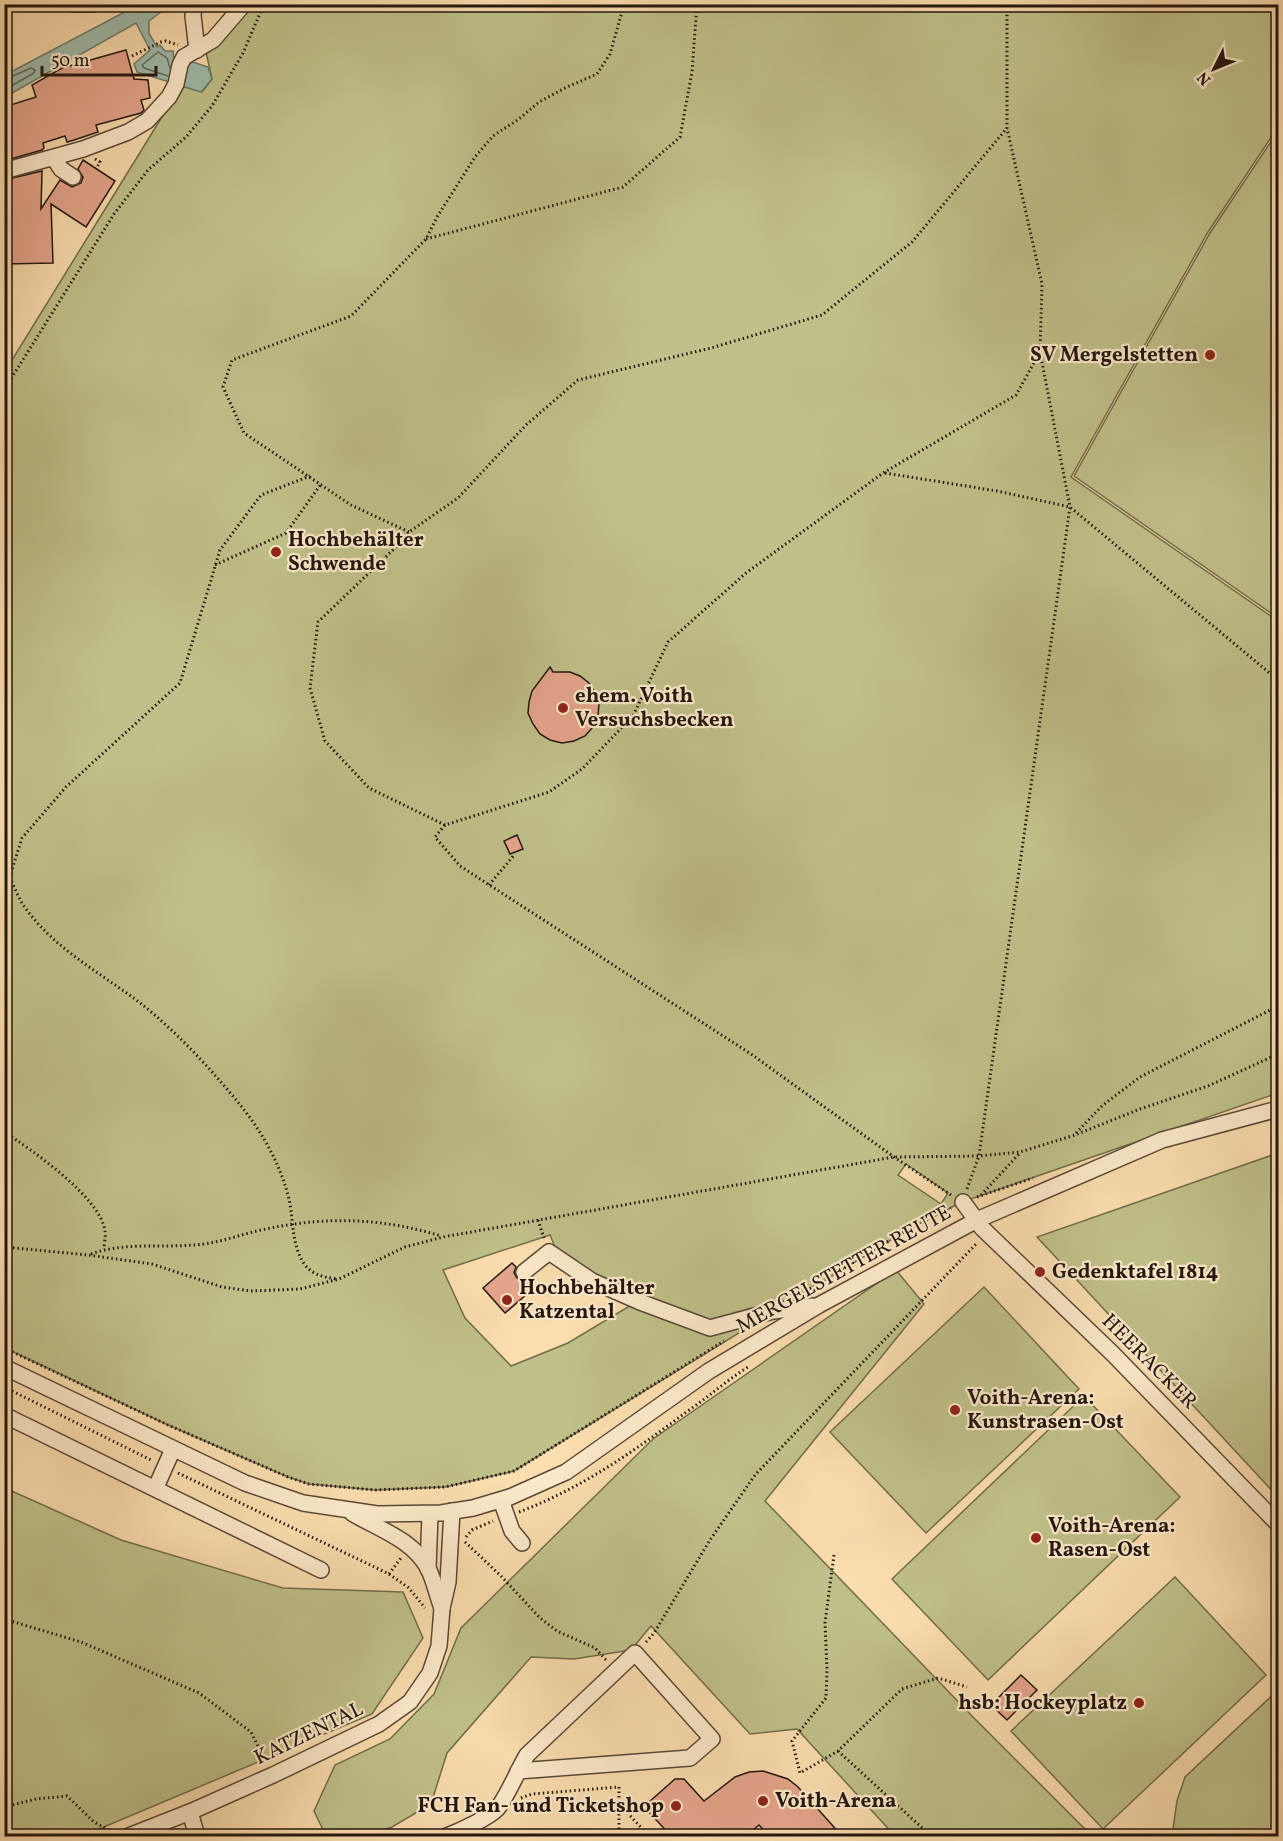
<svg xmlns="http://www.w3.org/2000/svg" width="1283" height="1841" font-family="Vollkorn,serif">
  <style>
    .green { fill: #c0c18a; stroke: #716c4d; stroke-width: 1.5; fill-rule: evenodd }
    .water { fill: #9fbcab; stroke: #6d7a6d; stroke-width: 1.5 }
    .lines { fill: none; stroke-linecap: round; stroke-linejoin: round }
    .shore { stroke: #60695e; stroke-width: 1.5 }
    .building { fill: #e6a68d; stroke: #221610; stroke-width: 1.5 }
    .minor-casing { stroke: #584838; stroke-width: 18 }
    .path { stroke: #221610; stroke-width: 3; stroke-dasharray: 1.5 3; stroke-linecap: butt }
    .minor { stroke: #fdeacb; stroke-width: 15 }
    .poi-dot { fill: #8f2418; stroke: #fdeacb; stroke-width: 2 }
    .labels { text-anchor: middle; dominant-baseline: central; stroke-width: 4.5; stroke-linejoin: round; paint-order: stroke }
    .poi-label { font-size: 21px; font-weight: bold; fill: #221610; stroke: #fdeacb; text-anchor: start }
    .street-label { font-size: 21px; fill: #221610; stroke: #fdeacb }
  </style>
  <rect width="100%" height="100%" fill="#fcdeaf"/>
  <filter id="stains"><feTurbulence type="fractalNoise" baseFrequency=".00333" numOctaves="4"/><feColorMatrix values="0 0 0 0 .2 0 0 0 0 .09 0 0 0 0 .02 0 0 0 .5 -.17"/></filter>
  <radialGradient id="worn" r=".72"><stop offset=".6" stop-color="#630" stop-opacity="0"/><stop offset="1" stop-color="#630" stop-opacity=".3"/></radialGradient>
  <!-- green -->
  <g class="green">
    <path d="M 250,5 L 1278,5 L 1278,127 L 1208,232 L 1071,477 L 1278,621 L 1278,1093 L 962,1202 L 907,1230 L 514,1471 L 445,1487 L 375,1490 L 309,1484 L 288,1477 L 168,1425 L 5,1348 L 4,373 L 181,86 L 202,92 L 212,79 L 206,52 ZM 906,1164 L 948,1193 L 941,1204 L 898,1175 ZM 550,1235 L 561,1262 L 633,1304 L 568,1343 L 511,1366 L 465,1318 L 443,1270 Z"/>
    <polygon points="1278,131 1278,618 1074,476 1210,233"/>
    <polygon points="1278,1153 1278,1497 1037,1237"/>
    <polygon points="896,1270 924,1304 765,1501 972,1716 1092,1836 895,1836 797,1729 750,1734 651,1626 631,1650 574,1659 531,1657 447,1753 431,1804 392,1827 365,1836 326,1836 314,1811 335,1765 390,1739 434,1694 461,1628 653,1439"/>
    <polygon points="984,1287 1079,1389 926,1533 830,1432"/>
    <polygon points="1084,1396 1180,1497 988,1680 892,1579"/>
    <polygon points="5,1488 121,1540 283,1588 403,1592 423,1638 372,1714 92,1832 76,1836 5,1836"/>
    <polygon points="1175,1577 1266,1675 1103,1829 1011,1731"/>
    <polygon points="1278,1690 1278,1836 1172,1836 1177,1801 1185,1777"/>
  </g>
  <!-- water -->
  <polygon class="water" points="138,5 170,5 149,21 149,33 157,47 160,45 165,51 173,51 174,64 184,67 193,62 208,67 212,79 201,92 137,72 134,64 150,50 136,23 5,97 5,75"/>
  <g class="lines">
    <!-- shore -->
    <g class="shore">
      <polyline points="168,76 144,68 142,65 158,52 167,58 170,68"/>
      <polyline points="4,80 31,68 35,70 34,73 4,90"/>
    </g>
  </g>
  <!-- building -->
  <g class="building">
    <polygon points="126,50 134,79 148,80 150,98 141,100 144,110 141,113 96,125 98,132 74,140 67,142 65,136 43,143 44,148 42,150 4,161 4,107 36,97 32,85 62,68"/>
    <polygon points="83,160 115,181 86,227 51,204 53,263 4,264 4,180 42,171 41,209 60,180 72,187 81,183 83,177 78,169"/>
    <polygon points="550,667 553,672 570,672 580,676 589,683 595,692 599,703 598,716 593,727 585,736 574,741 562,743 550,740 540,734 533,724 528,713 529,702 532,691"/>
    <polygon points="517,835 523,849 510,854 504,841"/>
    <polygon points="512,1263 516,1267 514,1273 517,1278 521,1281 528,1281 534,1288 505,1313 483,1288"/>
    <polygon points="1021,1675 1037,1690 1007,1720 991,1705"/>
    <polygon points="763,1771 788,1779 798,1787 842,1836 769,1836 759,1825 746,1836 671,1836 648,1811 653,1806 649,1802 675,1779 684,1779 704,1801 735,1777 749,1772"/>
  </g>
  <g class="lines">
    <defs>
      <g id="minor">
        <polyline points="74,4 94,4"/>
        <polyline points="194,4 193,16 197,50"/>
        <polyline points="54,158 61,169 73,177"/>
        <polyline points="4,171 83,149 128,132 147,121 169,97 176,84 180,65 184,57 213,40 244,4"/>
        <polyline points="963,1202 982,1228 1113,1354 1278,1524"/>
        <polyline points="524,1272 549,1252 592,1281 640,1302 710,1328 773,1311 813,1306"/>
        <polyline points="4,1367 245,1483 303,1503 377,1514 441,1513 473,1508 510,1497 566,1472 709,1371 819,1305 977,1220 1162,1140 1278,1109"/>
        <polyline points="4,1415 321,1570"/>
        <polyline points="156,1487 173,1449"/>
        <polyline points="501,1500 512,1531 522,1543"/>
        <path d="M 352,1513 C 378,1529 412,1539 428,1568 C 434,1580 437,1595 442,1608"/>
        <polyline points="428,1569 430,1514"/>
        <polyline points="190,1812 197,1836"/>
        <polyline points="129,1836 190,1812 273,1775 379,1724 410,1702 430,1673 439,1646 442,1608 448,1582 452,1511"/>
        <path d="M 447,1836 C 460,1831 488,1818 497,1809 C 506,1799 519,1768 527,1755 L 635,1653 L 712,1739 L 690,1758 L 518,1771"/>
      </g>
    </defs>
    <!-- minor casing -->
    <use href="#minor" class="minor-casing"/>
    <!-- path -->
    <g class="path">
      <polyline points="132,56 161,42 166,41 178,45"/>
      <polyline points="95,159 100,162 96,169"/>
      <polyline points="426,239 623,187 680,137 692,72 697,4"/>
      <polyline points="4,390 114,214 148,170 186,137 212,106 243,53 264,4"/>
      <polyline points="885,473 997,491 1070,507 1278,680"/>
      <polyline points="409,532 351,505 244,433 223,387 232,360 351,316 426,239 437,217 475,157 493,136 519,119 539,102 567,87 597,74 610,54 622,12 619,4"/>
      <polyline points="215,565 286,533 321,484"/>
      <polyline points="445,825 369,788 325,741 310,688 318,622 396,547 409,532 458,498 526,425 578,380 711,348 822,315 912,242 1007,128"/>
      <path d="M 4,865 C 11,878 16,894 24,906 C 53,948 99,972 139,1002 C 177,1032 211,1069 241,1106 C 263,1133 281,1166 289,1199 C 294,1222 291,1245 305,1265 C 314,1276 325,1277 337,1279"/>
      <polyline points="4,876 10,876 22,838 66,787 180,683 220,550 261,495 310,476"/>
      <polyline points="489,885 515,854"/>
      <path d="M 4,1132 C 31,1149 101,1198 105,1231 C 106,1236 104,1244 104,1249"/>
      <polyline points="1076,1133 1103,1105 1140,1077 1278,1006"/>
      <polyline points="967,1189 979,1156 1070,507 1040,352 1042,284 1007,128 1007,4"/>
      <polyline points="951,1195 894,1157 751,1054 460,866 435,837 445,825 549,792 582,769 633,716 668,642 746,573 883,473 1016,395 1040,352"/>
      <polyline points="981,1195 1019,1154"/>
      <polyline points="977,1197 1033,1178"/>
      <polyline points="538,1220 544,1238"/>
      <polyline points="4,1247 88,1255 152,1264 222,1287 251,1291 300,1289 339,1279 405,1247 443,1237 894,1157 979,1156 1020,1152 1075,1135 1140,1109 1208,1086 1278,1054"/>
      <path d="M 91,1254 C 127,1241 166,1249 204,1244 C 225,1241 245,1233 266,1229 C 327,1216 382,1218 441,1236"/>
      <polyline points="806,1291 907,1230 951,1208"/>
      <polyline points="4,1348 168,1425 288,1477 309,1484 375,1490 445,1487 514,1471 724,1341"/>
      <polyline points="4,1387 153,1461"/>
      <polyline points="178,1473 389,1574 409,1588 425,1608"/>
      <path d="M 519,1512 C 580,1489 633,1452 685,1413 C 707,1398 726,1381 748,1367"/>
      <polyline points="466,1537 472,1530 493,1521"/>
      <polyline points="465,1542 501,1576 540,1618 557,1631 595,1648 607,1661"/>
      <polyline points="834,1555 825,1623 827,1669 826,1698 792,1741 800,1773 838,1751 902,1689 938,1678 967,1687"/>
      <polyline points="389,1574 401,1558"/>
      <polyline points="4,1619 81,1642 199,1693 251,1732 266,1762"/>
      <polyline points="646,1642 654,1633 710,1540 755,1475 977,1243"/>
      <polyline points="838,1751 931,1836"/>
      <polyline points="521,1798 532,1794 619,1787 619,1836"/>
      <polyline points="621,1806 649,1836"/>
      <polyline points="4,1807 36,1799 67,1796 94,1822 114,1833"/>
      <polyline points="100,1836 114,1832"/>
    </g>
    <!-- minor -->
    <use href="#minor" class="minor"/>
  </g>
  <!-- markers -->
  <g class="poi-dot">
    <circle cx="1210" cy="355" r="6"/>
    <circle cx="276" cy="552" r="6"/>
    <circle cx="563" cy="708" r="6"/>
    <circle cx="1040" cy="1272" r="6"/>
    <circle cx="507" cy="1300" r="6"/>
    <circle cx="955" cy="1410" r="6"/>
    <circle cx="1036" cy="1538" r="6"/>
    <circle cx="1139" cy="1703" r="6"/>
    <circle cx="763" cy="1801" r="6"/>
    <circle cx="676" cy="1806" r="6"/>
  </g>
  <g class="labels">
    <!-- poi labels -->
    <g class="poi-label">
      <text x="1198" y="355" text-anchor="end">SV Mergelstetten</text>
      <text x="288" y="540">Hochbehälter<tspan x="288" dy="24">Schwende</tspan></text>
      <text x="575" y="696">ehem. Voith<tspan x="575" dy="24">Versuchsbecken</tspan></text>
      <text x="1052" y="1272">Gedenktafel 1814</text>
      <text x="519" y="1288">Hochbehälter<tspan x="519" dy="24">Katzental</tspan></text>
      <text x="967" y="1398">Voith-Arena:<tspan x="967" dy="24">Kunstrasen-Ost</tspan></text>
      <text x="1048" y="1526">Voith-Arena:<tspan x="1048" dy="24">Rasen-Ost</tspan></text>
      <text x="1127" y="1703" text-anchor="end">hsb: Hockeyplatz</text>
      <text x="775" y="1801">Voith-Arena</text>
      <text x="664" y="1806" text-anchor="end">FCH Fan- und Ticketshop</text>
    </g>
    <!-- street labels -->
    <g class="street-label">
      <text transform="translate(844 1270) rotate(-29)">MERGELSTETTER REUTE</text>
      <text transform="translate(1149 1362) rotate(45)">HEERACKER</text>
      <text transform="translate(309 1734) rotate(-26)">KATZENTAL</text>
    </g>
  </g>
  <!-- margin -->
  <rect width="1283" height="1841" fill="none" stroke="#fcdeaf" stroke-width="24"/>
  <rect x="6" y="6" width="1271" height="1829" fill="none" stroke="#221610" stroke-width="3"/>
  <rect x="12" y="12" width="1259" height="1817" fill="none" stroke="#221610" stroke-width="1.5"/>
  <!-- north arrow -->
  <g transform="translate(1214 69) rotate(227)" stroke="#fdeacb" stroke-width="4.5" paint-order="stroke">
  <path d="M0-4.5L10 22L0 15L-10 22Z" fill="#221610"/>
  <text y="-9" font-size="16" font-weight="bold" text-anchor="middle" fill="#221610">N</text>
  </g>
  <!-- scale -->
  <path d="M42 66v9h114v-9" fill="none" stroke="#221610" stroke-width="3"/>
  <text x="51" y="66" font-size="18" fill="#221610" stroke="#fdeacb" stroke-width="4.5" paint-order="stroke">50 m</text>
  <rect width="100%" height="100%" filter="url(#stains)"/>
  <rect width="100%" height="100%" fill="url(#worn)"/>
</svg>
